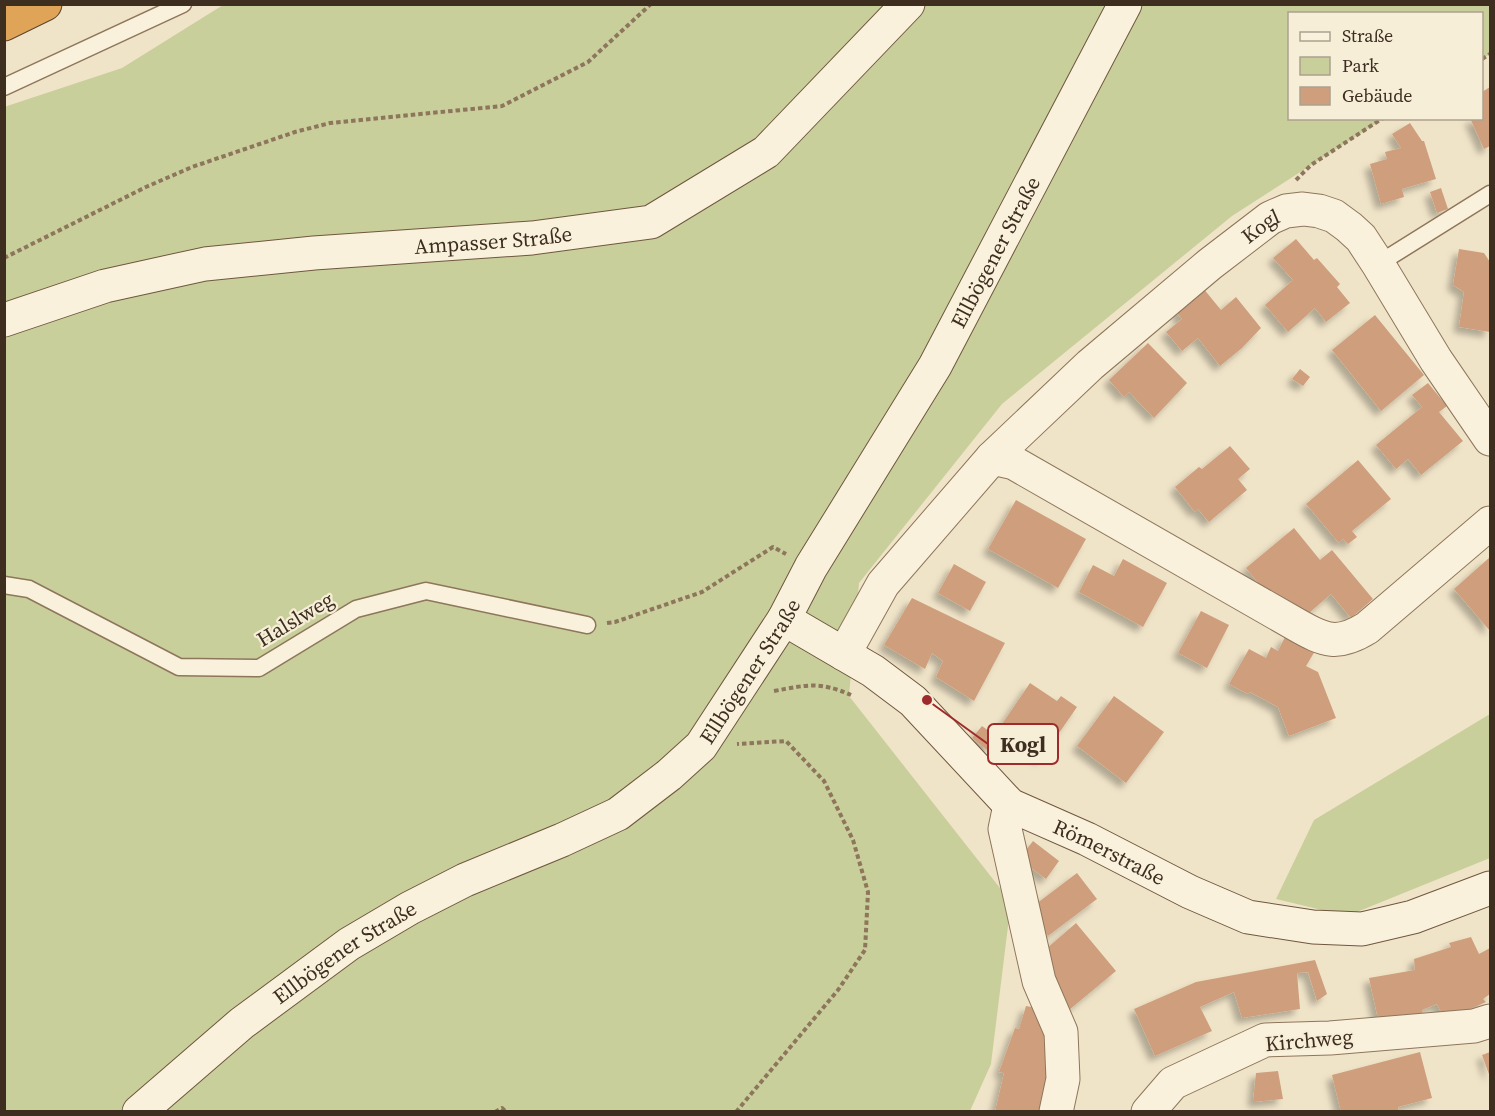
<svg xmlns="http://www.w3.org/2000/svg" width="1495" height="1116" font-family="'Source Serif 4',serif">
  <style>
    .green { fill: #c9cf9b }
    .building { fill: #cf9f7d; filter: url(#shadow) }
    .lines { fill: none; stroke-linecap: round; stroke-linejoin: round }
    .lane-casing { stroke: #8d765c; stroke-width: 19 }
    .street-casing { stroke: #8d765c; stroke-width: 35 }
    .secondary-casing { stroke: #6f573f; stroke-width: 35 }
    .highway-casing { stroke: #5b4430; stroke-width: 35 }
    .path { stroke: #8d765c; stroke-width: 4; stroke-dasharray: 4.5 3; stroke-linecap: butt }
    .lane { stroke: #faf1dc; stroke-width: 16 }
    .street { stroke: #faf1dc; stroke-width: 33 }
    .secondary { stroke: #faf1dc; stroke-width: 33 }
    .highway { stroke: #e0a458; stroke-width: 33 }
    .labels { text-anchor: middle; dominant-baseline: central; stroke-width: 4.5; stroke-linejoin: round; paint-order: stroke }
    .street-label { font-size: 21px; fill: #3d2e20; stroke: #f7eed8 }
    .leader { fill: none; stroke: #9e2a2b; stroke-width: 2 }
    .callout-dot { fill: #9e2a2b; stroke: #f7eed8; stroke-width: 2 }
    .callout { fill: #f7eed8; stroke: #9e2a2b; stroke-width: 2 }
    .callout-label { font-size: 22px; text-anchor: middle; font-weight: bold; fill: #3d2e20 }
  </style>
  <defs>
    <filter id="shadow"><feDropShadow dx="-5.5" dy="5.5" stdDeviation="3" flood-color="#0004"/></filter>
  </defs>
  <rect width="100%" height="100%" fill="#f0e4c8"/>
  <!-- green -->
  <g class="green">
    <polygon points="223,5 1490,5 1490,54 1482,59 1482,14 1290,14 1290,118 1383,119 1232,216 1002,404 859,583 849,696 1011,902 991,1064 970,1111 5,1111 4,107 122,68"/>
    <polygon points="1490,714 1490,858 1347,916 1276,899 1314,820"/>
  </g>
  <!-- building -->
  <g class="building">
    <polygon points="1490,87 1490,146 1484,149 1470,118 1482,118 1482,92"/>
    <polygon points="1410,123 1422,141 1424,141 1436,179 1402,189 1404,197 1381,204 1370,164 1387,159 1385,152 1401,148 1392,134"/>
    <polygon points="1441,188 1448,209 1437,213 1430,192"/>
    <polygon points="1296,239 1314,260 1317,258 1340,284 1337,287 1350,303 1326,322 1315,308 1288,332 1265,305 1293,280 1273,258"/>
    <polygon points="1459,249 1484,253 1490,262 1490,332 1459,327 1464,292 1453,285"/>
    <polygon points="1203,288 1221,310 1236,297 1261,328 1242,348 1220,366 1198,338 1182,351 1166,332 1182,319 1175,311"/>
    <polygon points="1375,315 1424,375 1381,411 1332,350"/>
    <polygon points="1148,343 1187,383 1154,418 1129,392 1124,397 1109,380"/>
    <polygon points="1300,369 1310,377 1303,386 1292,379"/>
    <polygon points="1428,383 1447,406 1439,412 1463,441 1421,475 1408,459 1396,469 1376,445 1422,407 1412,395"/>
    <polygon points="1230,446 1250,469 1238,479 1247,490 1209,522 1198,509 1195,512 1175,487 1199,467 1202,469"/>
    <polygon points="1358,460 1391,499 1352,531 1357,537 1348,544 1343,539 1339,543 1306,504"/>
    <polygon points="1016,500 1086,539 1058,588 988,549"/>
    <polygon points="1294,528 1320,560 1332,550 1373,599 1351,618 1331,594 1302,619 1280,610 1246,568"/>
    <polygon points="1490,557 1490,631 1454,589"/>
    <polygon points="1123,559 1167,583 1143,627 1079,592 1093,565 1114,576"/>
    <polygon points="954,564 986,582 970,611 938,593"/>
    <polygon points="912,598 1005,643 974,701 936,677 943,661 932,653 925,669 884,645"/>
    <polygon points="1201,611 1229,625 1207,668 1178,653"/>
    <polygon points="1286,635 1315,651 1306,666 1318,672 1336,718 1289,736 1278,707 1250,692 1248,694 1229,684 1249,649 1266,658 1271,647 1278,651"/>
    <polygon points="1030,683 1057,701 1061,696 1077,707 1041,759 998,730"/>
    <polygon points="1114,696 1164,732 1126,783 1077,746"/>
    <polygon points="982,726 997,737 987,750 972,738"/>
    <polygon points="1033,841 1059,861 1046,879 1019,859"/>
    <polygon points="1077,873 1097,899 1048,936 1028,910"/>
    <polygon points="1076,923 1116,971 1063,1015 1039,955"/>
    <polygon points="1471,937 1479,954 1490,948 1490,979 1489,980 1490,994 1483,999 1486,1002 1445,1020 1437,1004 1422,1010 1424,1017 1379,1023 1369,978 1415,970 1414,959 1451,947 1449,943"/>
    <polygon points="1315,960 1327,994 1317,1001 1308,972 1297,973 1300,1009 1242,1018 1234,992 1200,1007 1212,1031 1155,1056 1134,1009 1196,982"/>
    <polygon points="1026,1006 1042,1009 1048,1037 1049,1112 995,1112 1004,1073 999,1072 1015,1028 1019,1029"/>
    <polygon points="1420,1052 1432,1098 1398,1107 1399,1112 1341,1112 1332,1075"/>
    <polygon points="1490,1052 1490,1077 1482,1055"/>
    <polygon points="1278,1071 1283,1099 1253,1102 1256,1073"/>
  </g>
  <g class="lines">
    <defs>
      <g id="lane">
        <polyline points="4,87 183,4"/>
        <polyline points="1378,264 1490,194"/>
        <polyline points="4,585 29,589 179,667 259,668 356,609 426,591 587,625"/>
      </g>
      <g id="street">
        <path d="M 992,458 L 1014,463 L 1297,625 C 1325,641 1338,646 1367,628 L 1490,523"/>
        <path id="s1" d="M 844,654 L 883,584 L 992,458 L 1090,365 L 1210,264 L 1270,218 L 1286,211 L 1303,209 L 1319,211 L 1334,216 L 1349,227 L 1361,238 L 1378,264 L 1436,360 L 1490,439"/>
        <polyline points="1010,805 1005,829 1039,981 1061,1032 1063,1079 1056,1112"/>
        <polyline points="1148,1112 1173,1083 1265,1040 1330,1038 1474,1026 1490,1021"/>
      </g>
      <g id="secondary">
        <path id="s2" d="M 4,320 L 105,286 L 205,264 L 314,253 L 532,238 L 651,222 L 766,152 L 908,4"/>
        <path id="s3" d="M 784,619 L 873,671 L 913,701 L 1010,805 L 1087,839 L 1190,892 L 1248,917 L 1313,927 L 1362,929 L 1413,917 L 1490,888"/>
        <path id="s4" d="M 139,1112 L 242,1023 L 349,944 L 410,908 L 465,880 L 562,840 L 618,814 L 669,775 L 701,746 L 784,619 L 811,567 L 935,366 L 1125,4"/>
      </g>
      <polyline id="highway" points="4,24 45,4"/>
    </defs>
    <!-- lane casing -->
    <use href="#lane" class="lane-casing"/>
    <!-- street casing -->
    <use href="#street" class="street-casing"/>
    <!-- secondary casing -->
    <use href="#secondary" class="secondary-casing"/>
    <!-- highway casing -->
    <use href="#highway" class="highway-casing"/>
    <!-- path -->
    <g class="path">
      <polyline points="1482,59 1490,54"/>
      <polyline points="1296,180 1311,165 1383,118"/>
      <polyline points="4,258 146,187 192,167 295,132 330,123 502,106 588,62 651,4"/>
      <polyline points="607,623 615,622 702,592 773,547 786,554"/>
      <path d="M 774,691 C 807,685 819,681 851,695"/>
      <polyline points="495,1112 502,1108 506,1112"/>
      <polyline points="736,1112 838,990 865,950 868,892 853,840 824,781 786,741 737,744"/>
    </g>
    <!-- lane -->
    <use href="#lane" class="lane"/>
    <!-- street -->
    <use href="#street" class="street"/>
    <!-- secondary -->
    <use href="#secondary" class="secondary"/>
    <!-- highway -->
    <use href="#highway" class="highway"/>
  </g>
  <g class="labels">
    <!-- street labels -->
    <g class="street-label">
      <text stroke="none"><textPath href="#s1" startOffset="602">Kogl</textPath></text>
      <text stroke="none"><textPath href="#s2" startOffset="498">Ampasser Straße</textPath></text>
      <text stroke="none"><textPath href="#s4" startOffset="1251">Ellbögener Straße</textPath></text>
      <text transform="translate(295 619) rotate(-31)">Halslweg</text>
      <text stroke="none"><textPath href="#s4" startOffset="765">Ellbögener Straße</textPath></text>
      <text stroke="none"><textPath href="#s3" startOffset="405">Römerstraße</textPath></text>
      <text stroke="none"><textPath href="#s4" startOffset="261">Ellbögener Straße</textPath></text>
      <text transform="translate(1309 1040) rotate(-5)">Kirchweg</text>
    </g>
  </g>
  <!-- callouts -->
  <path class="leader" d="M927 700L988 744"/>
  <circle class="callout-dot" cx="927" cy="700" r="6"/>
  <rect class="callout" x="988" y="724" width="70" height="40" rx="6"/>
  <g class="callout-label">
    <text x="1023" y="752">Kogl</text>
  </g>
  <!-- border -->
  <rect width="1495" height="1116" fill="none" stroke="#3d2e20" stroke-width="12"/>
  <!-- legend -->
  <rect x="1288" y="12" width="195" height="108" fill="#f7eed8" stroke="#ada18e" stroke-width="1.5"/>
  <rect x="1300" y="32" width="30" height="9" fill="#faf1dc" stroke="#ada18e" stroke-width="1.5"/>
  <text x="1342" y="42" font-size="18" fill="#3d2e20">Straße</text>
  <rect x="1300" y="57" width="30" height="18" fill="#c9cf9b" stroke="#ada18e" stroke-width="1.5"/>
  <text x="1342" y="72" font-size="18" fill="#3d2e20">Park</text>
  <rect x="1300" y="87" width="30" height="18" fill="#cf9f7d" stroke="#ada18e" stroke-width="1.5"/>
  <text x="1342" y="102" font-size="18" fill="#3d2e20">Gebäude</text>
</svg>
